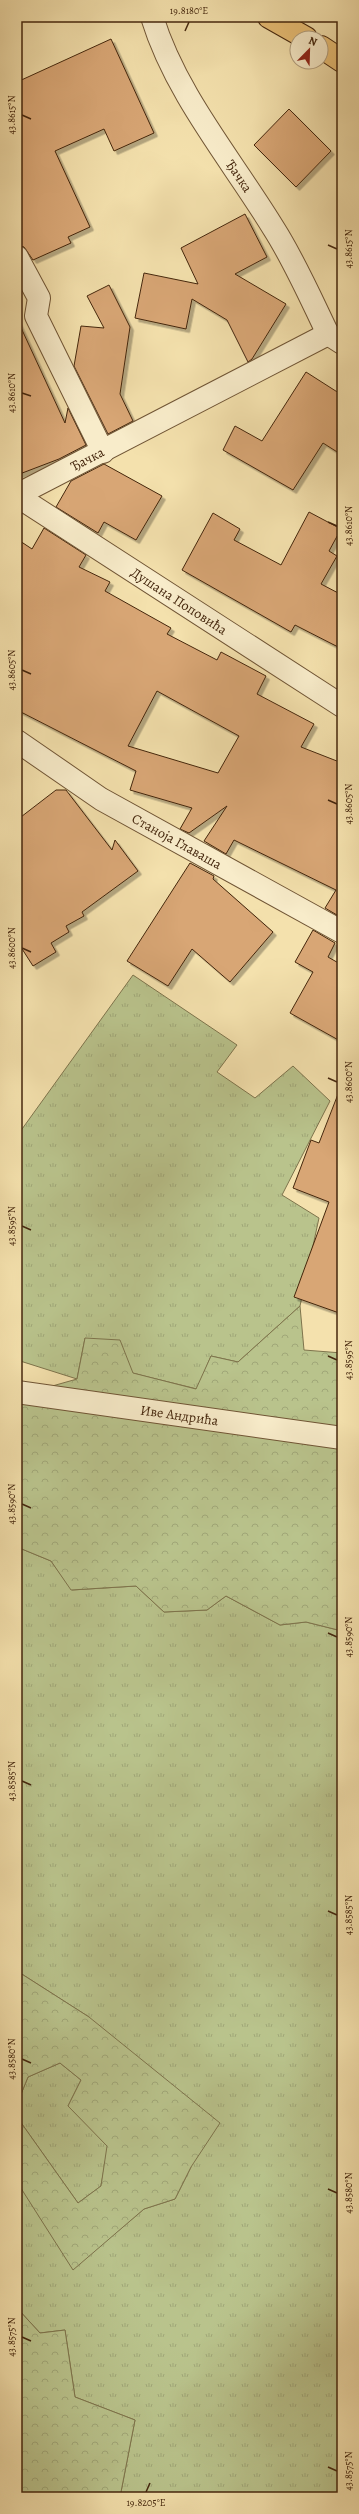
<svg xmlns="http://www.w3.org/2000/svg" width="359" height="2514" font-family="Alegreya,serif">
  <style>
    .grass { fill: url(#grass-tufts); stroke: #7e744c }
    .forest { fill: url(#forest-crowns); stroke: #7e744c }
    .building { fill: #d8a675; stroke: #44260d; fill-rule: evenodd; filter: url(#shadow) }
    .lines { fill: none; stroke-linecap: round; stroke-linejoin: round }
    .minor-casing { stroke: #705535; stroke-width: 24 }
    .tertiary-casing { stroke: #705535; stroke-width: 24 }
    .primary-casing { stroke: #44260d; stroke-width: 24 }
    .minor { stroke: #f8ecca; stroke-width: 22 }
    .tertiary { stroke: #f8ecca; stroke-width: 22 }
    .primary { stroke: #eac076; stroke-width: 22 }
    .ticks { fill: none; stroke: #44260d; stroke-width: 1.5 }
    .labels { text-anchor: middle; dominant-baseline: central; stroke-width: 3.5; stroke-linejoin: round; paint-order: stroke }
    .street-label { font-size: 14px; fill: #44260d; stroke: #f8ecca }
    .neatline { fill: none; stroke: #44260d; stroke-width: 1.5 }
    .ticks-label { font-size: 10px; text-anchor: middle; fill: #44260d }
  </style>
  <defs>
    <pattern id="grass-tufts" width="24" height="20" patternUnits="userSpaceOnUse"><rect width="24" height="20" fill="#b9c38c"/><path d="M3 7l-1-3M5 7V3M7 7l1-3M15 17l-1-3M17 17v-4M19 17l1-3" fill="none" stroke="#a0a778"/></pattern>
    <pattern id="forest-crowns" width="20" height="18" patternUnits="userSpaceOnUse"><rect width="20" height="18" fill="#b9c38c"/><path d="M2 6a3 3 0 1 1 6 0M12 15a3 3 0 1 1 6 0" fill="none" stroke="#a0a778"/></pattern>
    <filter id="shadow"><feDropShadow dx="3.5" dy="3.5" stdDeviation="0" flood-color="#0004"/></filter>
  </defs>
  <rect width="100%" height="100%" fill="#f4e1ad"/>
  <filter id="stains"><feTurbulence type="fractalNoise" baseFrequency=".005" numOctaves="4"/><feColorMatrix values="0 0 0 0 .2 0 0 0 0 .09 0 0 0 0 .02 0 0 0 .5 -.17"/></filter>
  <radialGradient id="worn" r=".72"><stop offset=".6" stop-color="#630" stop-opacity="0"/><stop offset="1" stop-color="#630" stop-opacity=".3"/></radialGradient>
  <!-- grass -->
  <g class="grass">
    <polygon points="133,975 237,1045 217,1072 255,1098 293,1066 330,1101 282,1195 319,1218 300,1306 238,1362 211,1356 197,1389 132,1373 85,1338 77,1379 17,1360 17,1136"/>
    <polygon points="17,1547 51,1561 72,1590 136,1586 164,1612 207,1610 226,1596 280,1625 306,1622 342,1631 342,2497 120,2497 135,2420 75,2397 65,2330 40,2333 17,2308 17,2179 73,2269 144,2209 175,2199 191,2167 89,2017 17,1971"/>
    <polygon points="60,2063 81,2080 68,2106 108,2146 101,2186 78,2203 17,2117 17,2104 28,2077"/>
  </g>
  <!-- forest -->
  <g class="forest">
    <polygon points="300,1306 304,1350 342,1353 342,1631 306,1622 280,1625 226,1596 207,1610 164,1612 136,1586 71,1590 51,1561 17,1547 17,1396 77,1379 85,1338 120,1340 133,1373 196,1389 211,1356 238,1362"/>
    <polygon points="17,1971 89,2017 220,2123 191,2167 175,2199 144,2209 73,2270 17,2182 17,2117 78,2203 101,2186 107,2146 68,2106 81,2080 60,2063 28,2077 17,2104"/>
    <polygon points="17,2308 40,2333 65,2330 75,2397 135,2420 120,2497 17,2497"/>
  </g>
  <!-- building -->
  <g class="building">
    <polygon points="111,39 154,133 114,151 104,129 55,151 90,227 68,237 71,243 33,260 24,247 17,245 17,82"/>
    <polygon points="289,109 331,151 296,187 254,145"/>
    <polygon points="245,214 267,257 235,274 286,304 252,359 248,362 227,320 192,299 186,329 135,318 144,273 198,284 181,248"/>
    <polygon points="109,285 130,327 120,394 133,421 108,434 74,366 81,326 104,328 87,296"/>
    <polygon points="17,319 65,423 68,408 86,445 59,459 17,475"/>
    <polygon points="306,372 342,395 342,455 323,443 293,490 223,450 235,426 262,441"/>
    <polygon points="104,464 162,496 136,540 104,522 98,533 56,507 71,481"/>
    <polygon points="309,512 341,529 329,551 337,556 321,584 342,595 342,649 295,625 291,632 182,570 213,513 240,529 234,540 281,565"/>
    <path d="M 44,528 L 86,555 L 79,567 L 110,582 L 105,591 L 171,628 L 167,634 L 217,660 L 221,652 L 266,676 L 257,694 L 314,724 L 301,747 L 342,763 L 342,918 L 325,908 L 336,890 L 234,840 L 226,854 L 204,841 L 227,806 L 189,833 L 180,829 L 192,808 L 130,790 L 136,771 L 17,710 L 17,539 L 32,549 ZM 157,691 L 239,736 L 218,773 L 128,746 Z"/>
    <polygon points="56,790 66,790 112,850 115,840 138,871 82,912 84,916 66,926 69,932 51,943 56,952 33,966 17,941 17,820"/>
    <polygon points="190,863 214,876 213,879 273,932 230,982 192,949 168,986 127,961"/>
    <polygon points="313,930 335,943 328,957 342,965 342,1042 290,1013 313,972 295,962"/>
    <polygon points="340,1089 342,1089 342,1314 294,1297 329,1202 293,1188 311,1140 319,1143"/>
  </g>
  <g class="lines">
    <defs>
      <g id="minor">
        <path id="s1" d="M 152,17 C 176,95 232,160 274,229 C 295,262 311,299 328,334 L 342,343"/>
        <polyline points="17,257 39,298 36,316 103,452"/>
        <path id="s2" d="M 17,495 L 328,334"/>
        <path id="s3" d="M 17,496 L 342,706"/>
        <path id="s4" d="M 17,741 L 101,799 L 342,932"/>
      </g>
      <g id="tertiary">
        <path id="s5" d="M 17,1392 L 342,1438"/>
      </g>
      <g id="primary">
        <polyline points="269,17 306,38"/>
        <polyline points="321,47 342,61"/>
      </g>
    </defs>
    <!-- minor casing -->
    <use href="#minor" class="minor-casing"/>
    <!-- tertiary casing -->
    <use href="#tertiary" class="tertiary-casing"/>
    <!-- primary casing -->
    <use href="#primary" class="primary-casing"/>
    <!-- minor -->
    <use href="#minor" class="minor"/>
    <!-- tertiary -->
    <use href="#tertiary" class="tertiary"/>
    <!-- primary -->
    <use href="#primary" class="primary"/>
  </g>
  <!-- ticks -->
  <path class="ticks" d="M 185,31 L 189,22M 22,115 L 31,119M 328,245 L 337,249M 22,393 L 31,396M 328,522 L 337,526M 22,670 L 31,674M 328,800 L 337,804M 22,948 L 31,952M 328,1078 L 337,1082M 22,1226 L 31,1230M 328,1356 L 337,1360M 22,1504 L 31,1508M 328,1633 L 337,1637M 22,1781 L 31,1785M 328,1911 L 337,1915M 22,2059 L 31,2063M 328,2189 L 337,2193M 22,2337 L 31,2341M 328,2467 L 337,2471M 146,2492 L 150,2483"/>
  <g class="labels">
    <!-- street labels -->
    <g class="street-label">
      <text stroke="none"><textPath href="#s1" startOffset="182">Ђачка</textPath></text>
      <text stroke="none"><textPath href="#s2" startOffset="79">Ђачка</textPath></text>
      <text stroke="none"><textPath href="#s3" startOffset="193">Душана Поповића</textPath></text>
      <text stroke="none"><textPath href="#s4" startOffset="189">Станоја Главаша</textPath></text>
      <text stroke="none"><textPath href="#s5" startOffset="164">Иве Андрића</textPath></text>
    </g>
  </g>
  <!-- margin -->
  <rect width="359" height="2514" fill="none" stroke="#f4e1ad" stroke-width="44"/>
  <!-- north arrow -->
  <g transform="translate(309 50) rotate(23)"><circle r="19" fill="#f8ecca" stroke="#b09d7e"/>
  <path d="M0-3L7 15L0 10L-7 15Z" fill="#8f2418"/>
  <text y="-6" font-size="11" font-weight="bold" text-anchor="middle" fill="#44260d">N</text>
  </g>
  <rect x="22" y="22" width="315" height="2470" class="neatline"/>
  <g class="ticks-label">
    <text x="189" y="14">19.8180°E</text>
    <text transform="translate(11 115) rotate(-90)" y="4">43.8615°N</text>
    <text transform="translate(348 249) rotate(-90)" y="4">43.8615°N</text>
    <text transform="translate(11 393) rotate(-90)" y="4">43.8610°N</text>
    <text transform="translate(348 526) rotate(-90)" y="4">43.8610°N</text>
    <text transform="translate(11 670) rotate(-90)" y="4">43.8605°N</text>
    <text transform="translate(348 804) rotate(-90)" y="4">43.8605°N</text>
    <text transform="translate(11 948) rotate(-90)" y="4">43.8600°N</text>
    <text transform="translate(348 1082) rotate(-90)" y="4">43.8600°N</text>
    <text transform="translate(11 1226) rotate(-90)" y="4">43.8595°N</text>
    <text transform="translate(348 1360) rotate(-90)" y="4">43.8595°N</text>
    <text transform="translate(11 1504) rotate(-90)" y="4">43.8590°N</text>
    <text transform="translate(348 1637) rotate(-90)" y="4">43.8590°N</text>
    <text transform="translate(11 1781) rotate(-90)" y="4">43.8585°N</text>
    <text transform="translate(348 1915) rotate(-90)" y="4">43.8585°N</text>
    <text transform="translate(11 2059) rotate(-90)" y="4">43.8580°N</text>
    <text transform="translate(348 2193) rotate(-90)" y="4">43.8580°N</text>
    <text transform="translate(11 2337) rotate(-90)" y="4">43.8575°N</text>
    <text transform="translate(348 2471) rotate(-90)" y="4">43.8575°N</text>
    <text x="146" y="2506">19.8205°E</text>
  </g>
  <rect width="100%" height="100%" filter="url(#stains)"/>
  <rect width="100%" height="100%" fill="url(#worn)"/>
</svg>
